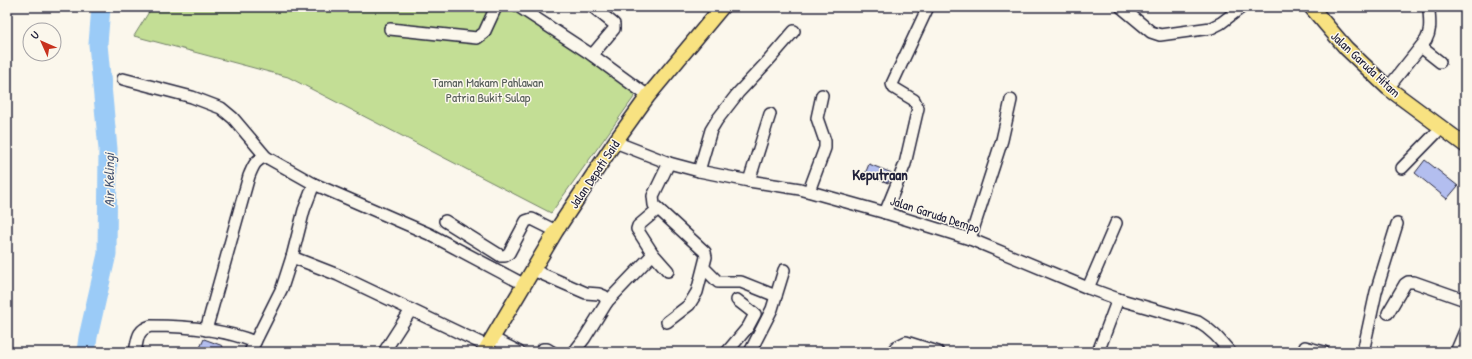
<svg xmlns="http://www.w3.org/2000/svg" width="1472" height="359" font-family="'Patrick Hand',sans-serif">
  <style>
    .green { fill: #c3de95; stroke: #728068 }
    .lines { fill: none; stroke-linecap: round; stroke-linejoin: round }
    .river { stroke: #9bcbf7; stroke-width: 19 }
    .building { fill: #b3beef; stroke: #22223b }
    .minor-casing { stroke: #22223b; stroke-width: 14 }
    .major-casing { stroke: #22223b; stroke-width: 17 }
    .minor { stroke: #fbf7ec; stroke-width: 11 }
    .major { stroke: #f8e281; stroke-width: 14 }
    .labels { text-anchor: middle; dominant-baseline: central; stroke-width: 3; stroke-linejoin: round; paint-order: stroke }
    .street-label { font-size: 13px; fill: #22223b; stroke: #fbf7ec }
    .park-label { font-size: 13px; fill: #525a56; stroke: #fbf7ec }
    .water-label { font-size: 14px; font-style: italic; fill: #465573; stroke: #fbf7ec }
    .quarter-label { font-size: 15px; font-weight: bold; fill: #22223b; stroke: #fbf7ec }
  </style>
  <rect width="100%" height="100%" fill="#fbf7ec"/>
  <filter id="ink" filterUnits="userSpaceOnUse"><feTurbulence type="fractalNoise" baseFrequency=".025" numOctaves="2"/><feDisplacementMap in="SourceGraphic" scale="8" xChannelSelector="R" yChannelSelector="G"/><feConvolveMatrix kernelMatrix="1 2 1 2 8 2 1 2 1" color-interpolation-filters="sRGB"/></filter>
  <g filter="url(#ink)">
    <!-- green -->
    <polygon class="green" points="152,7 519,7 637,93 551,213 288,77 134,36"/>
    <g class="lines">
      <!-- river -->
      <polyline class="river" points="86,352 88,337 107,254 108,149 98,44 101,7"/>
    </g>
    <!-- building -->
    <g class="building">
      <polygon points="699,7 708,7 704,11"/>
      <polygon points="1425,160 1458,186 1447,199 1415,173"/>
      <polygon points="869,164 892,173 888,183 865,174"/>
      <polygon points="204,339 223,346 221,352 198,352"/>
    </g>
    <g class="lines">
      <defs>
        <g id="minor">
          <polyline points="519,7 592,55 648,96"/>
          <polyline points="1121,7 1151,32 1160,35 1211,28 1221,23 1242,7"/>
          <polyline points="390,29 477,38 484,33 496,7"/>
          <polyline points="1421,47 1440,62"/>
          <polyline points="592,55 614,29 614,24 593,7"/>
          <polyline points="123,79 192,97 221,108 233,118 266,157 314,184 429,234 525,285"/>
          <path d="M 1388,88 L 1426,40 C 1432,29 1429,19 1429,7"/>
          <path d="M 615,142 L 669,163 L 699,171 L 749,181 L 800,189 L 886,213 L 970,239 L 1088,288 L 1118,299 L 1198,322 C 1212,330 1220,340 1230,352"/>
          <polyline points="1402,168 1442,127"/>
          <polyline points="699,171 711,130 717,120 738,93 768,61 794,31"/>
          <polyline points="749,181 770,114"/>
          <polyline points="809,191 825,148 825,141 817,118 822,95"/>
          <polyline points="885,213 905,164 918,108 914,100 894,88 892,84 928,7"/>
          <polyline points="445,221 501,256 505,256 509,253 526,221 532,219 556,231"/>
          <polyline points="970,239 1002,140 1011,100"/>
          <polyline points="653,254 637,229 638,226 658,209"/>
          <polyline points="292,257 338,275 487,346"/>
          <polyline points="704,268 718,282 741,282 776,296"/>
          <polyline points="533,270 586,293 599,294 604,296 607,302"/>
          <polyline points="1088,288 1116,223"/>
          <polyline points="1388,313 1405,284 1408,282 1414,282 1465,300"/>
          <polyline points="667,322 689,305 697,292 706,257 705,252 654,205 653,196 669,163"/>
          <path d="M 206,330 L 249,176 C 253,167 255,159 266,157"/>
          <polyline points="492,338 519,352"/>
          <polyline points="1305,347 1324,352"/>
          <path d="M 135,352 C 138,338 137,330 151,326 C 186,326 223,329 255,342"/>
          <polyline points="250,352 282,288 292,257 304,210 314,184"/>
          <polyline points="384,352 411,310"/>
          <polyline points="541,352 543,349 547,349 552,352"/>
          <polyline points="574,352 584,339 607,302 653,254 668,271"/>
          <polyline points="727,352 748,327 755,314 737,300"/>
          <polyline points="750,352 772,309 784,270"/>
          <polyline points="892,352 896,347 906,342 938,352"/>
          <polyline points="1098,352 1118,299"/>
          <polyline points="1363,352 1376,292 1397,224"/>
          <polyline points="1456,352 1465,331"/>
        </g>
        <g id="major">
          <polyline points="1311,7 1346,48 1388,88 1465,145"/>
          <polyline points="484,352 556,231 615,142 648,96 722,7"/>
        </g>
      </defs>
      <!-- minor casing -->
      <use href="#minor" class="minor-casing"/>
      <!-- major casing -->
      <use href="#major" class="major-casing"/>
      <!-- minor -->
      <use href="#minor" class="minor"/>
      <!-- major -->
      <use href="#major" class="major"/>
    </g>
  </g>
  <g class="labels">
    <!-- street labels -->
    <g class="street-label">
      <text transform="translate(1366 64) rotate(43)">Jalan Garuda Hitam</text>
      <text transform="translate(594 174) rotate(-56)">Jalan Depati Said</text>
      <text transform="translate(935 214) rotate(18)">Jalan Garuda Dempo</text>
    </g>
    <!-- park labels -->
    <g class="park-label">
      <text x="488" y="82">Taman Makam Pahlawan<tspan x="488" dy="15">Patria Bukit Sulap</tspan></text>
    </g>
    <!-- water labels -->
    <g class="water-label">
      <text transform="translate(108 180) rotate(-90)">Air Kelingi</text>
    </g>
    <!-- quarter labels -->
    <g class="quarter-label">
      <text x="880" y="174">Keputraan</text>
    </g>
  </g>
  <!-- margin -->
  <rect width="1472" height="359" fill="none" stroke="#fbf7ec" stroke-width="24"/>
  <rect x="12" y="12" width="1448" height="335" fill="none" stroke="#22223b" stroke-width="1.5" filter="url(#ink)"/>
  <!-- north arrow -->
  <g transform="translate(42 42) rotate(315)"><circle r="19" fill="#fbf7ec" stroke="#a4a2a5"/>
  <path d="M0-3L7 15L0 10L-7 15Z" fill="#c8321e"/>
  <text y="-6" font-size="11" font-weight="bold" text-anchor="middle" fill="#22223b">U</text>
  </g>
</svg>
